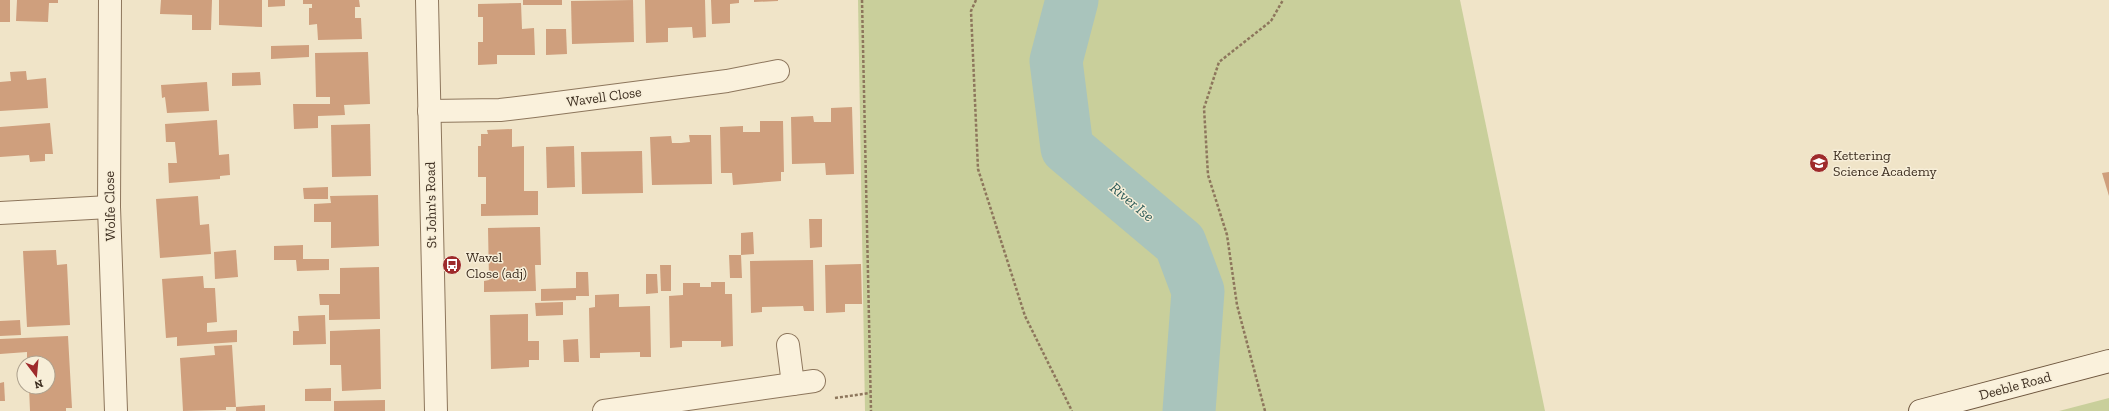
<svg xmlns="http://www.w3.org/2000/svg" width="2109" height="411" font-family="'Zilla Slab',serif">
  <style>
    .green { fill: #c9cf9b }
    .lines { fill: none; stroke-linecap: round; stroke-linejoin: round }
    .river { stroke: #a9c4bc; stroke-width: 53 }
    .building { fill: #cf9f7d }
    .street-casing { stroke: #8d765c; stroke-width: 24 }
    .secondary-casing { stroke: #6f573f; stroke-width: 24 }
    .path { stroke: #8d765c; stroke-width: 2.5; stroke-dasharray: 3 2; stroke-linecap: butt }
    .street { stroke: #faf1dc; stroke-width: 22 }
    .secondary { stroke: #faf1dc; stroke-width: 22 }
    .labels { text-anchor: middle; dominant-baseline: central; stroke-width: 3; stroke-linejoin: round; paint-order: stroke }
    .street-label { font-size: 14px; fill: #3d2e20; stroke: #f7eed8 }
    .poi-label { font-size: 14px; fill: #3d2e20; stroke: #f7eed8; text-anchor: start }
    .water-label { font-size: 15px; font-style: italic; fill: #2f5d5a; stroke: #f7eed8 }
  </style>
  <rect width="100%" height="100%" fill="#f0e4c8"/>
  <!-- green -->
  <g class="green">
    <polygon points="858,0 1460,0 1545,411 865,411"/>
    <polygon points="2109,398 2109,411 2059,411"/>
  </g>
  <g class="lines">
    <!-- river -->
    <polyline class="river" points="1072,0 1056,61 1067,148 1180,243 1198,291 1189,411"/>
  </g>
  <!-- building -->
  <g class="building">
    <rect x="0" y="0" width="10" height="22"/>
    <polygon points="17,0 58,0 58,3 49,3 48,22 16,21"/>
    <polygon points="161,0 212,0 211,30 192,30 192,15 160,14"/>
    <polygon points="219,0 262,0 262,27 219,25"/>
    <polygon points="268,0 285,0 285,6 268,7"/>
    <polygon points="303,0 359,0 360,7 355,7 355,18 361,18 362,39 318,40 317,24 309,25 309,8 312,8 312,4 303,4"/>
    <rect x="523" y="0" width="39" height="5"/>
    <polygon points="633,0 634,42 572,44 571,1"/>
    <polygon points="645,0 705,0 706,37 693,38 692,27 668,28 668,42 646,43"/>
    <polygon points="711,0 739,0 739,3 730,4 730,23 712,24"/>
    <polygon points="754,0 778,0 778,1 754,2"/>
    <polygon points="521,3 522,29 534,28 535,55 497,55 497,64 478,65 478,42 483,42 483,17 478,17 478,4"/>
    <polygon points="546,29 566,29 567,54 546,55"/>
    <polygon points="309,45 309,57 271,59 271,46"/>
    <polygon points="368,52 370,104 344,105 345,115 318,116 318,128 294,129 293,104 330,104 330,97 316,97 315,53"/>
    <polygon points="26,71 27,80 46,78 48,108 0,111 0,82 11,81 10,72"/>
    <polygon points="260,72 261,85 232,86 232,73"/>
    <polygon points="207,82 209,111 167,113 165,97 162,98 161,85"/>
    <polygon points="852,107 854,174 826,175 825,163 792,164 791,117 813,116 814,122 831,122 831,108"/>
    <polygon points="217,120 219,155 229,154 230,175 220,176 220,179 169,183 168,163 177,163 175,142 166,142 165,124"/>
    <polygon points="760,121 783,121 784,172 781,172 781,181 733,185 732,173 721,173 720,127 743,126 743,132 760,132"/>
    <polygon points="50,123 53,154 45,154 45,161 30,162 29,155 0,157 0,127"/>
    <polygon points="370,124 371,176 332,177 331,125"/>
    <polygon points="512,129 512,147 524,146 524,191 538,191 538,215 481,216 481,204 486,204 486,177 478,177 478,146 481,146 481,134 488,134 487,130"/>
    <polygon points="689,135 711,135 712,184 652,185 650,137 671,136 672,143 681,143 690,142"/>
    <polygon points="574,146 575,187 547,188 546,147"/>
    <polygon points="642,151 643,193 582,194 581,152"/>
    <polygon points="2109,172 2109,196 2102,173"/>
    <polygon points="328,187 328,199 304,199 303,188"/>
    <polygon points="378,195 379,246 331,248 331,222 314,222 314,204 331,203 330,196"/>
    <polygon points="198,196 200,225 209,224 211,254 160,258 156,199"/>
    <polygon points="809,219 822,219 822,247 810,248"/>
    <polygon points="540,227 541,265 535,265 536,291 484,292 484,281 489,280 488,228"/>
    <polygon points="753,232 754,254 741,255 742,278 730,278 729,255 741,255 741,233"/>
    <polygon points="303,245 303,259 329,259 329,270 297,271 296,260 274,260 274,246"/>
    <polygon points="56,250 57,265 67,264 70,325 27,327 23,251"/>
    <polygon points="236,250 238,277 215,279 214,252"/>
    <polygon points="813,260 814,311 804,311 803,306 762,307 762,312 751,313 750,261"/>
    <polygon points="861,264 862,304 845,304 845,312 826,313 825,265"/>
    <polygon points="660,265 671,265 671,291 661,291"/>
    <polygon points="379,267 380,319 329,320 329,305 320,305 319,294 340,294 340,268"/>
    <polygon points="576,272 588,272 589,296 576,296 576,300 541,301 541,289 576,288"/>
    <polygon points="646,274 657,274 658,293 646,294"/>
    <polygon points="203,276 204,288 215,288 217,322 207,323 207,332 237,330 237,342 177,346 177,337 166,338 162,279"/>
    <polygon points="711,282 725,282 725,294 732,294 733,346 721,347 721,341 682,341 682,347 670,348 669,296 683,295 683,283 700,283 700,287 711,287"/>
    <polygon points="619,294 619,307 650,306 651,357 640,357 640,352 600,353 600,358 590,358 589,308 595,307 595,295"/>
    <polygon points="563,302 563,315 536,316 535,303"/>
    <polygon points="528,314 528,341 539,341 539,360 529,360 529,367 491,369 490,315"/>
    <polygon points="325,315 326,344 293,345 293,331 299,331 298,316"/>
    <polygon points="20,320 21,335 0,336 0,321"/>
    <polygon points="380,329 381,389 342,391 341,365 330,365 330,331"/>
    <polygon points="68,336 72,408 66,408 66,411 30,411 29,387 48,387 48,363 27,363 27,352 0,354 0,339"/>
    <polygon points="578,339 579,362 564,362 563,340"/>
    <polygon points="232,345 236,407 226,407 226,410 183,411 180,358 215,355 214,346"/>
    <polygon points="4,382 5,401 0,401 0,383"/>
    <polygon points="331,388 331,401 305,401 305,389"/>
    <polygon points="385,400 385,411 334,411 334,401"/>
    <polygon points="265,405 265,411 236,411 236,407"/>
  </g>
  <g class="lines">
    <defs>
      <g id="street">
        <polyline points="110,0 109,207 116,411"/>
        <polyline points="427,0 436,411"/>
        <polyline points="429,111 500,110 534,106 727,81 778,71"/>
        <polyline points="0,213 109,207"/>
        <polyline points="788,345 793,384"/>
        <polyline points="604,411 814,381"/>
      </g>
      <polyline id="secondary" points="1920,411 2109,361"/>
    </defs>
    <!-- street casing -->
    <use href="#street" class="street-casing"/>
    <!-- secondary casing -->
    <use href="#secondary" class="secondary-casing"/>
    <!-- path -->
    <g class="path">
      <polyline points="862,0 871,411"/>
      <polyline points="976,0 971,11 978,169 1025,316 1072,411"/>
      <polyline points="835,398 870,393"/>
      <polyline points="1265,411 1237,305 1227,235 1208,175 1204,108 1219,62 1271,21 1283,0"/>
    </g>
    <!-- street -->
    <use href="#street" class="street"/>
    <!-- secondary -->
    <use href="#secondary" class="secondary"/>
  </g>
  <!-- icons -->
  <defs>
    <symbol id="school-disc" viewBox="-11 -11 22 22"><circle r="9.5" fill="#9e2a2b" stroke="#f7eed8"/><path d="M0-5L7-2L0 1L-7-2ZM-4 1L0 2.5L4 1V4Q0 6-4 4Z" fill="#fff"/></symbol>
    <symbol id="bus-disc" viewBox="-11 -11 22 22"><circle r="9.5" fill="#9e2a2b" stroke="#f7eed8"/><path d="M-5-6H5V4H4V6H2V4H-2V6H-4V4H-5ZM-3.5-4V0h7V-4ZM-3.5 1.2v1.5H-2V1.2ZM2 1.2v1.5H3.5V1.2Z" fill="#fff"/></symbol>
  </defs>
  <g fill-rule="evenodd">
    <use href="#school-disc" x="1808" y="152" width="22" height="22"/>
    <use href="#bus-disc" x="441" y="254" width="22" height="22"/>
  </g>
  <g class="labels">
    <!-- street labels -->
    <g class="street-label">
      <text transform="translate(604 97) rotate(-8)">Wavell Close</text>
      <text transform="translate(431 205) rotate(-91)">St John's Road</text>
      <text transform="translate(110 206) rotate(-91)">Wolfe Close</text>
      <text transform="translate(2015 386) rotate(-15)">Deeble Road</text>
    </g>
    <!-- poi labels -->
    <g class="poi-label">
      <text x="1833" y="155">Kettering<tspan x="1833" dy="16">Science Academy</tspan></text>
      <text x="466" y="257">Wavel<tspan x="466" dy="16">Close (adj)</tspan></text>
    </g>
    <!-- water labels -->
    <g class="water-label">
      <text transform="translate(1132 202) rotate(40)">River Ise</text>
    </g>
  </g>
  <!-- north arrow -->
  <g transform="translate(36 375) rotate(164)"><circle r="19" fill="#f7eed8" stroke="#ada18e"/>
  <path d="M0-3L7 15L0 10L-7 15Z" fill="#9e2a2b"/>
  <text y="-6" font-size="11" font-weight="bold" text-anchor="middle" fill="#3d2e20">N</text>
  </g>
</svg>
